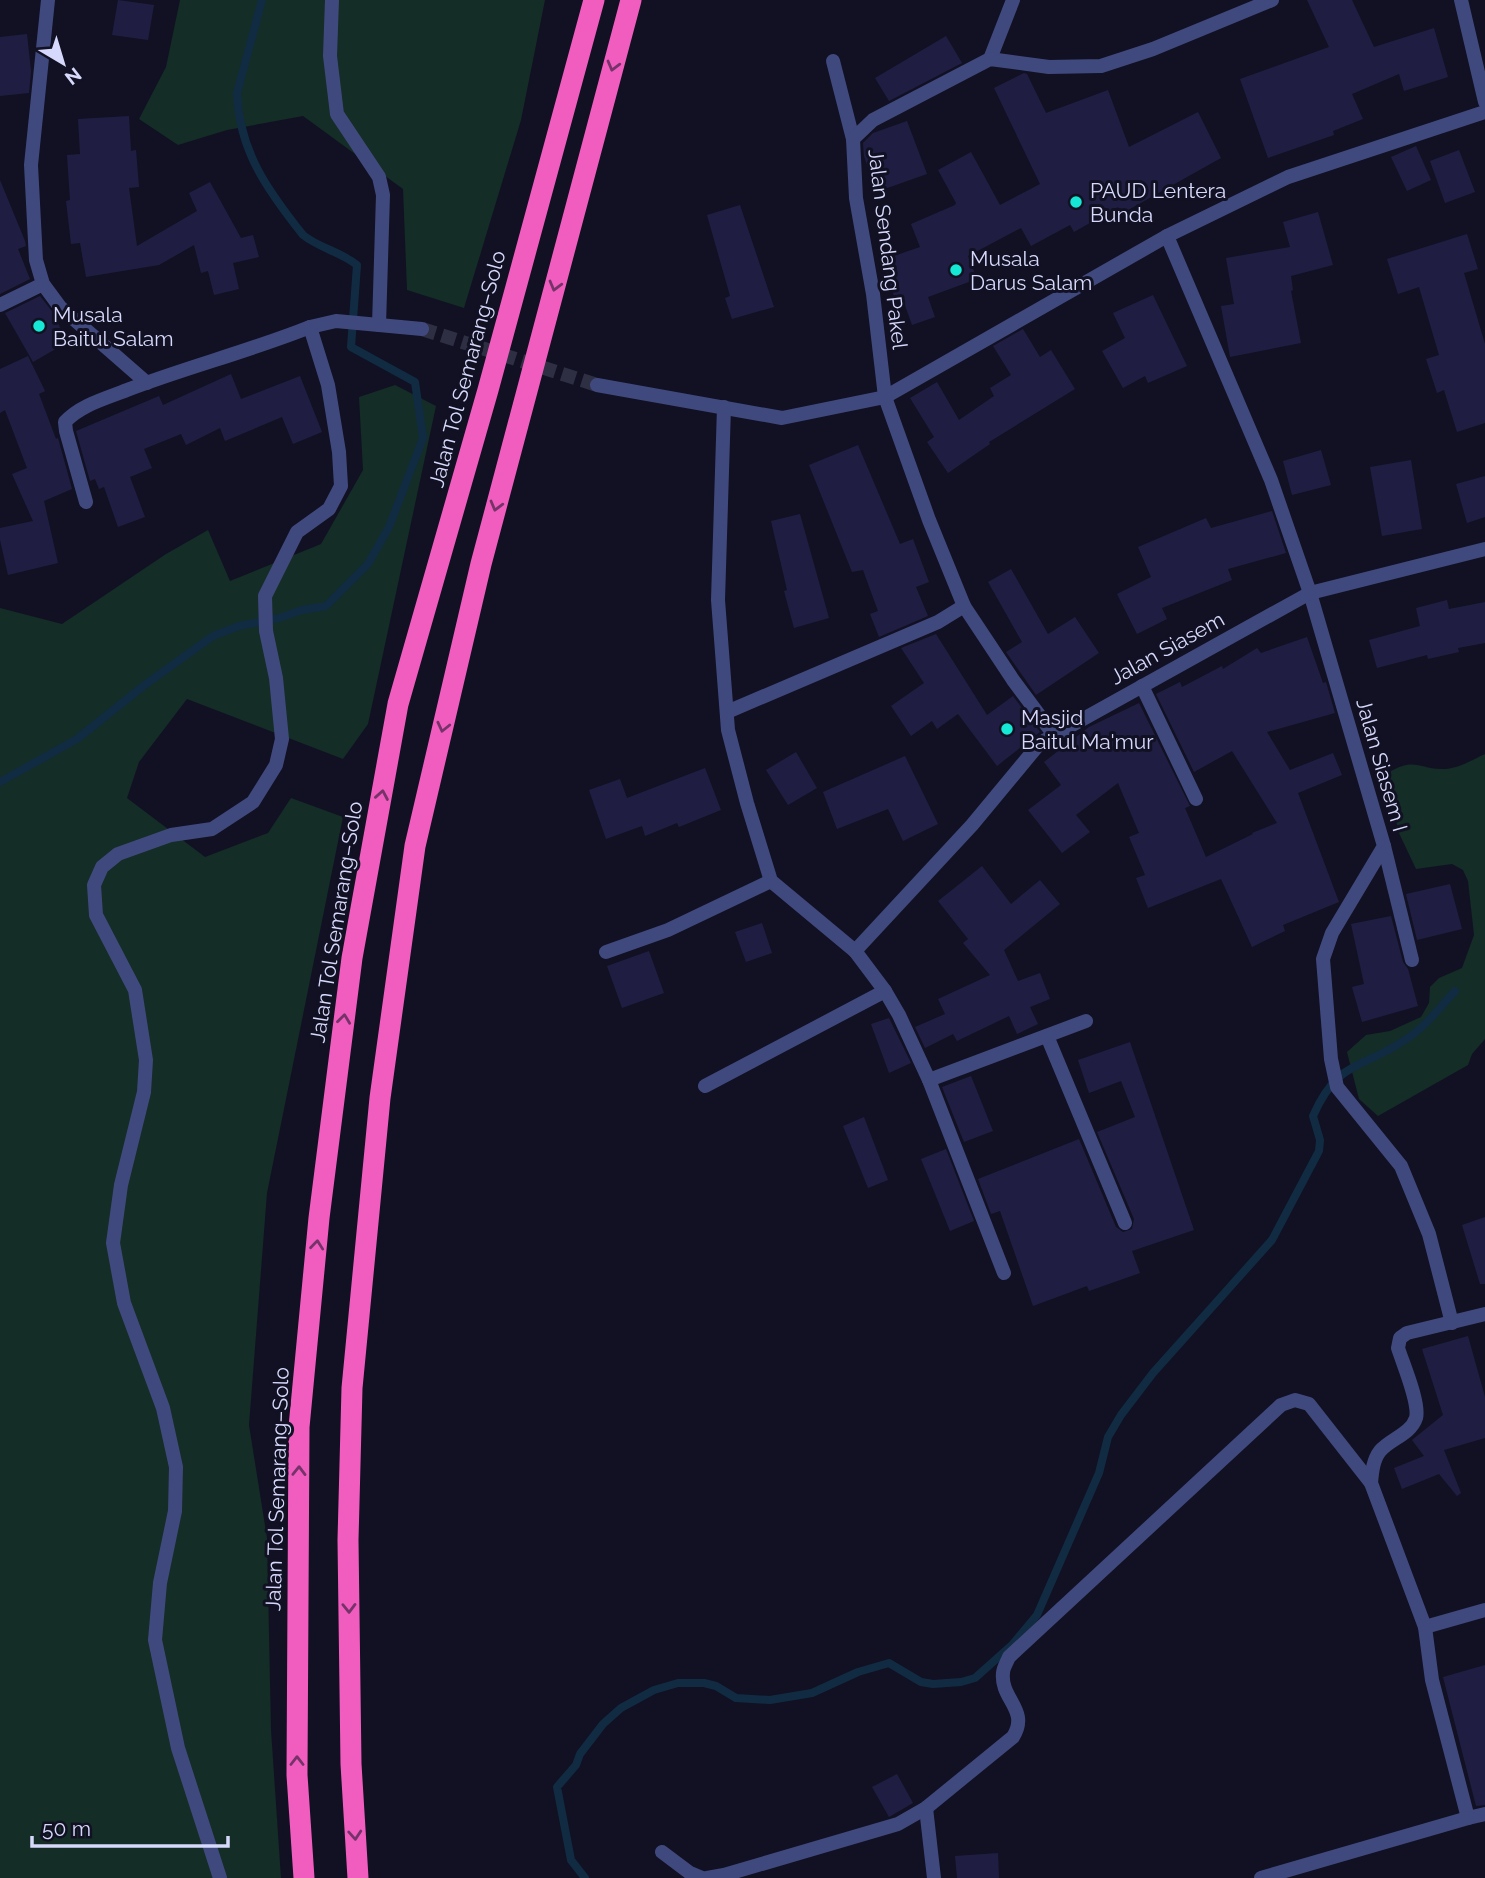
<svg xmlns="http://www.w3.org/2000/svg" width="1485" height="1878" font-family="Raleway,sans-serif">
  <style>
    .green { fill: #142d27 }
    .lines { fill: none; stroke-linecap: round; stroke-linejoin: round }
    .stream { stroke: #112c42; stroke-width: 8 }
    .building { fill: #1f1e42 }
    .minor-tunnel { stroke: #2f2f43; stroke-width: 14; stroke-dasharray: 14 7; stroke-linecap: butt }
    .service { stroke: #40497e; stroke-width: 14 }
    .minor { stroke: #40497e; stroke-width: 14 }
    .tertiary { stroke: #40497e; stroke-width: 14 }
    .motorway { stroke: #f05dbf; stroke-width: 21 }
    .oneway { stroke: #753369 }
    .poi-dot { fill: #15e8d5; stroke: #111123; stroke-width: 2.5 }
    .labels { text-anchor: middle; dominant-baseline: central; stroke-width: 6; stroke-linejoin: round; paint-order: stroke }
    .poi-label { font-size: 21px; fill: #d6d9fb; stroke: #111123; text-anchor: start }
    .street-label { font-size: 21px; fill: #d6d9fb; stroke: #111123 }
  </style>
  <rect width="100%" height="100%" fill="#111123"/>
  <!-- green -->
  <g class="green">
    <polygon points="180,0 545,0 521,120 464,308 407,290 403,189 303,116 227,130 178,145 139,119 166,67"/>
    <polygon points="395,385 436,406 368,724 343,759 187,699 139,762 127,798 205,857 268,833 291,798 343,817 267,1193 249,1425 267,1538 271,1730 281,1878 0,1878 0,608 62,624 166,554 208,530 230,581 321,544 363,470 359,397"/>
    <path d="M 1485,754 L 1485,1039 L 1472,1054 L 1468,1065 L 1378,1116 L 1359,1099 L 1347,1052 L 1366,1035 L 1390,1031 L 1421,1017 L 1429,1003 L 1430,987 L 1439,978 L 1462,968 L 1474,935 L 1468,881 L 1463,870 L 1452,864 L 1416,869 L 1399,833 L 1387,782 L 1391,771 C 1414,758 1419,768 1441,769 C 1456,770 1472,760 1485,754 Z"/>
  </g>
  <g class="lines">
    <!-- stream -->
    <g class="stream">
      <path d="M 0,782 L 77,739 L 146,684 L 213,636 L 239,626 L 279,618 L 302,610 L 326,606 L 368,564 L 389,527 L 423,438 L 415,382 L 351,347 L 357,265 C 341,252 319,248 303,235 C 268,191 239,151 237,93 L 262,0"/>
      <path d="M 585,1878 L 571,1860 L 557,1787 L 576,1765 L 580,1754 L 603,1724 L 621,1708 L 654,1690 L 678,1683 L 704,1683 L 716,1686 L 736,1698 L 770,1700 L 812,1693 L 858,1672 L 889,1663 L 921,1682 L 933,1684 L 961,1682 L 975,1678 L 1012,1645 L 1037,1615 L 1099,1473 L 1108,1437 L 1121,1415 L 1153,1373 L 1272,1240 L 1319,1151 L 1320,1140 L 1313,1116 C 1338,1059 1361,1070 1405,1040 C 1425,1027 1439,1009 1455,991"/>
    </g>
  </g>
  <!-- building -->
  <g class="building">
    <polygon points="118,0 154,5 148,40 112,35"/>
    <polygon points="1307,0 1352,0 1374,47 1434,28 1448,77 1404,91 1399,74 1352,94 1363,119 1333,131 1334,135 1268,158 1240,79 1329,47"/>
    <polygon points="27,34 31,71 29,93 0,96 0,37"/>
    <polygon points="946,36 962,63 889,101 875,78"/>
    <polygon points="1024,73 1027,74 1046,113 1108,90 1129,147 1198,112 1221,158 1121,214 1118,207 1074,232 1070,225 1031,246 1021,228 968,256 977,279 928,297 935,317 912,325 901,294 894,296 882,260 920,247 911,224 955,205 956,203 938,170 971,152 1000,205 1040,184 994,88"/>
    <polygon points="129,116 131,151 136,150 139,187 129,188 137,246 197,211 189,193 210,182 241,238 253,235 259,257 233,263 239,289 214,295 208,271 201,273 194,245 159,265 86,277 80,243 71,244 66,201 70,200 67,155 80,154 78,119"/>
    <polygon points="907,121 927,174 876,192 864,156 863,143 873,133"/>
    <polygon points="1416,146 1431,180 1407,191 1391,157"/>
    <polygon points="1459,150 1475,192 1445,203 1430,161"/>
    <polygon points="0,180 25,241 26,246 18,249 30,279 0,294"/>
    <polygon points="740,205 774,307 732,319 725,298 730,296 707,215"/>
    <polygon points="1318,212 1333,265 1291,276 1293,290 1291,291 1301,343 1230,357 1221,306 1234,304 1226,258 1290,247 1283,222"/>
    <polygon points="1467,234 1478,269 1464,273 1485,344 1485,423 1457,432 1444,390 1437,393 1426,359 1439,355 1419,287 1398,294 1387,259"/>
    <polygon points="1153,295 1187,366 1148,383 1145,376 1123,388 1102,351 1125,338 1113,313"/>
    <polygon points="40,296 55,315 66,343 33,362 5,313"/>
    <polygon points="1023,329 1040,357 1051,350 1075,389 989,442 990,444 948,473 927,442 934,437 910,398 937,382 959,420 994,396 990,388 1011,375 993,346"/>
    <polygon points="28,356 45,391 39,394 56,439 58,438 72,489 44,501 58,563 8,575 0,540 0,528 33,521 12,474 27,468 5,410 0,413 0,369"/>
    <polygon points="231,374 241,399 300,376 322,432 293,444 282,417 225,441 220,428 186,445 181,434 144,449 152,468 130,477 145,517 118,527 104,487 99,489 95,479 90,481 76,431 159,396 163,405"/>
    <polygon points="858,445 900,544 913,539 929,582 916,587 928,616 879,637 870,614 878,611 863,570 852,572 809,465"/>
    <polygon points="1321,450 1331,485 1292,495 1283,461"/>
    <polygon points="1411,460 1422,529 1382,536 1370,467"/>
    <polygon points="1485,476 1485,517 1467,523 1456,484"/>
    <polygon points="1272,511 1286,553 1228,569 1232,580 1162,608 1167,619 1137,634 1117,594 1151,577 1138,547 1206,518 1211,528"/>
    <polygon points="800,514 829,618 794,628 784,591 787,590 771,521"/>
    <polygon points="1011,569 1048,634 1075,617 1099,653 1036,695 1006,652 1022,642 988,582"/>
    <polygon points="1447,600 1449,609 1485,602 1485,643 1458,648 1459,652 1428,659 1427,655 1377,668 1369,640 1420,626 1416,608"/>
    <polygon points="936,634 987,715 1013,696 1040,732 997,766 958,714 937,729 932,721 911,736 891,706 924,683 901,648"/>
    <polygon points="1307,637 1323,683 1326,682 1335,713 1267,732 1290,770 1333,753 1342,775 1298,793 1339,902 1283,925 1285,931 1252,947 1221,879 1148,908 1136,878 1145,875 1129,837 1139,833 1118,783 1076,815 1090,832 1062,853 1028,810 1061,785 1044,762 1089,727 1139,703 1190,806 1185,808 1206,857 1253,834 1252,833 1277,823 1232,751 1194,772 1156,694 1180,682 1182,687 1222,666 1223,669 1257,648 1261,653"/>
    <polygon points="796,752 817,788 788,805 766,770"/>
    <polygon points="905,756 938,824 903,841 888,809 837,829 823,792"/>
    <polygon points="705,768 721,810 679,827 677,823 645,836 642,826 606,839 589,790 620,779 627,798"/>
    <polygon points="982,866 1011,904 1040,880 1060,904 1004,950 1018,981 1040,973 1050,999 1030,1007 1038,1024 1017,1034 1009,1016 957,1041 953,1034 925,1048 915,1027 945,1014 938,999 990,975 963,943 968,939 938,901"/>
    <polygon points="1450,884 1462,929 1417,940 1406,894"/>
    <polygon points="1391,916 1403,962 1408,969 1418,1006 1362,1022 1352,987 1364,984 1351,924"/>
    <polygon points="762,923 772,953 746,962 735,932"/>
    <polygon points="649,951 664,993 622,1008 607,966"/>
    <polygon points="889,1018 911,1063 889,1073 871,1024"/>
    <polygon points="1130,1042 1194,1230 1132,1251 1140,1273 1089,1291 1087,1286 1033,1306 1000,1211 991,1214 978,1179 1079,1139 1116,1227 1123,1232 1132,1229 1134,1219 1097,1132 1135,1117 1121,1081 1089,1093 1078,1060"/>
    <polygon points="971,1076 993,1131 964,1142 942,1087"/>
    <polygon points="864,1117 888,1180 868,1188 843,1126"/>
    <polygon points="946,1149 974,1221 950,1231 921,1159"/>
    <polygon points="1485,1217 1485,1284 1480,1284 1462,1225"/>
    <polygon points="1468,1336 1485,1397 1485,1438 1444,1450 1461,1493 1457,1496 1439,1474 1402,1489 1394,1468 1424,1456 1412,1440 1443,1415 1422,1349"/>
    <polygon points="1485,1665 1485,1805 1476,1806 1443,1677"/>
    <polygon points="897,1774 913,1803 889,1817 872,1787"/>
    <polygon points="998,1853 999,1878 957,1878 955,1856"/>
  </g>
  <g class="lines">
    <!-- minor-tunnel -->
    <polyline class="minor-tunnel" points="422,329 597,385"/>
    <!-- service -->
    <g class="service">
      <polyline points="332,0 330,56 337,114 379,177 383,195 379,325"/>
      <polyline points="1425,1627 1485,1610"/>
      <polyline points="662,1852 690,1873 702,1878"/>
      <path d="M 707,1878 L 724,1875 L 898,1824 L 926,1808 L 1013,1737 C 1030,1710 1000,1699 1003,1673 C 1003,1668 1007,1662 1009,1657 L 1281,1405 L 1295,1400 L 1309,1404 L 1371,1483"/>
    </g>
    <!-- minor -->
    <g class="minor">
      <polyline points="48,0 31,165 36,260 43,284 60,307 147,383"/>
      <polyline points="990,59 1013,0"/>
      <polyline points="833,61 853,139"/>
      <polyline points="1167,236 1271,480 1310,593 1384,846 1332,933 1323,959 1331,1059 1337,1087 1401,1166 1429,1234 1452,1323"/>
      <polyline points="0,305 43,284"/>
      <polyline points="597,385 782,418 885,397 1167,236 1288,177 1485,112"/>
      <polyline points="724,407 718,600 728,730 747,803 771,881 855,951"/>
      <path d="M 86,502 L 66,431 L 65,422 C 80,405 107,398 127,390 C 187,367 250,351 310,327 L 336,321 L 422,329"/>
      <polyline points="1142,686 1196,799"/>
      <polyline points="727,712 938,622 964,606"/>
      <polyline points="1054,735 1013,680 964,606 929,520 885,397 873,294 856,198 853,139 873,120 990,59 1049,67 1101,66 1153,49 1272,0"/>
      <polyline points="1384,846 1412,960"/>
      <polyline points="606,952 668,930 771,881"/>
      <polyline points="1047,1036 1125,1223"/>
      <polyline points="929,1080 1086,1021"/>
      <polyline points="705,1086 885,991"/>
      <polyline points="1004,1273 929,1080 899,1015 885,991 855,951 972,825 1040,743 1310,593 1485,549"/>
      <path d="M 1485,1314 L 1407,1333 L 1400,1338 L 1398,1348 C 1403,1364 1420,1403 1416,1418 C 1411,1434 1390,1439 1380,1451 C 1373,1460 1372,1472 1371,1483 L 1425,1627 L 1432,1680 L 1468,1818 L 1485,1814"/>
      <polyline points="926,1808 934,1878"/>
      <polyline points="220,1878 178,1748 155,1640 160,1583 175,1511 176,1467 163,1408 124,1303 113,1243 121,1185 144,1092 146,1060 135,990 96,915 94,885 102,867 118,854 171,835 212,829 253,802 276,765 282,739 276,678 266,631 265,596 297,532 329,509 341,486 339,452 328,385 310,327"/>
      <polyline points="1261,1878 1468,1818"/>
    </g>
    <!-- tertiary -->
    <polyline class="tertiary" points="1461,0 1485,102"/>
    <!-- motorway -->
    <g class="motorway">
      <polyline points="304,1878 297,1775 299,1427 319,1218 352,958 398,704 488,390 594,0"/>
      <polyline points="358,1878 351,1764 348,1540 352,1388 380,1098 415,846 481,564 631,0"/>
    </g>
  </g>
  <!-- one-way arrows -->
  <defs><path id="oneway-chevron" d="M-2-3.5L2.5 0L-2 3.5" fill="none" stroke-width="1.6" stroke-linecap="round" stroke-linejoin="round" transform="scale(1.75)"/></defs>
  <g class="oneway">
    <use href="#oneway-chevron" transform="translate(613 66) rotate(105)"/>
    <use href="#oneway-chevron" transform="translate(555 286) rotate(105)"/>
    <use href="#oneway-chevron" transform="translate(496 506) rotate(105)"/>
    <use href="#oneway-chevron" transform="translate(443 727) rotate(103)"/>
    <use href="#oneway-chevron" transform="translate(382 795) rotate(-80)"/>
    <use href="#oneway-chevron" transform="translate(344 1019) rotate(-83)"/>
    <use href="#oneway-chevron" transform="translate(317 1245) rotate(-84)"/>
    <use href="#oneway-chevron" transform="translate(299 1471) rotate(-89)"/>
    <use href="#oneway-chevron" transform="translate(349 1608) rotate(89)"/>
    <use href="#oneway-chevron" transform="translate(297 1761) rotate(-90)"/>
    <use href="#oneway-chevron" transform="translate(355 1835) rotate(86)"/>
  </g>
  <!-- markers -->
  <g class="poi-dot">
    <circle cx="1076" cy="202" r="7"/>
    <circle cx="956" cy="270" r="7"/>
    <circle cx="39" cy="326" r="7"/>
    <circle cx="1007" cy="729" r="7"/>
  </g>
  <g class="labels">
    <!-- poi labels -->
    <g class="poi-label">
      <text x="1090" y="190">PAUD Lentera<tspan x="1090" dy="24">Bunda</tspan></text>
      <text x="970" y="258">Musala<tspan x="970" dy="24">Darus Salam</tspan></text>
      <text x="53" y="314">Musala<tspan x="53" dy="24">Baitul Salam</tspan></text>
      <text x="1021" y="717">Masjid<tspan x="1021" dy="24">Baitul Ma'mur</tspan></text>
    </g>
    <!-- street labels -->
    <g class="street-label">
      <text transform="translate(888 249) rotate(83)">Jalan Sendang Pakel</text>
      <text transform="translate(467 369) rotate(-75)">Jalan Tol Semarang–Solo</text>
      <text transform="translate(1167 648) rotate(-29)">Jalan Siasem</text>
      <text transform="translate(1382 765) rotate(74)">Jalan Siasem I</text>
      <text transform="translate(336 922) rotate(-81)">Jalan Tol Semarang–Solo</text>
      <text transform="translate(277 1489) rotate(-88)">Jalan Tol Semarang–Solo</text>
    </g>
  </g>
  <!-- north arrow -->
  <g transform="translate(63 63) rotate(142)" stroke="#111123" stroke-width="5" paint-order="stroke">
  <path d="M0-5L12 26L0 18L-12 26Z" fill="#d6d9fb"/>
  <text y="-10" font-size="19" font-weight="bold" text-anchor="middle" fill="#d6d9fb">N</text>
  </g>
  <!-- scale -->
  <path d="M32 1836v10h196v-10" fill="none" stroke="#d6d9fb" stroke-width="3.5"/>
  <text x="42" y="1836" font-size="21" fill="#d6d9fb" stroke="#111123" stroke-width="5" paint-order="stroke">50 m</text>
</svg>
